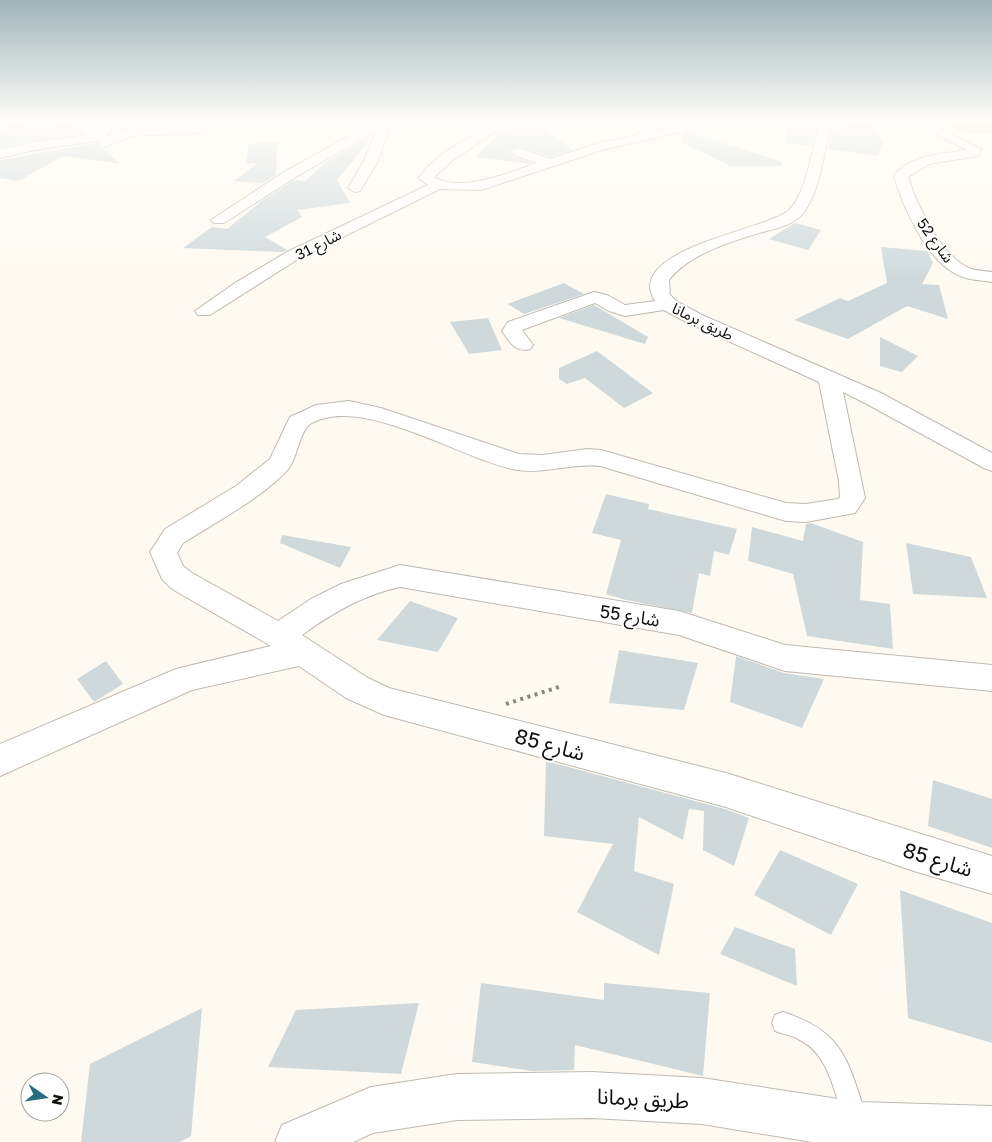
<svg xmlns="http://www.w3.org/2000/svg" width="992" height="1142" font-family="'Golos Text','Noto Sans Arabic',sans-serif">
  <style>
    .green { fill: #e3d0a9 }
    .building { fill: #cfd9dc }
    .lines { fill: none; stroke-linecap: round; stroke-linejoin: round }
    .service-casing { stroke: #bebab2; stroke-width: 2 }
    .minor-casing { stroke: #bebab2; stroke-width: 2 }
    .tertiary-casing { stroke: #bebab2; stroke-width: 2 }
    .path { stroke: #8a8782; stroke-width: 4; stroke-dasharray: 3 4.5; stroke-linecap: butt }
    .service { fill: #fff; fill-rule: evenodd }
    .minor { fill: #fff; fill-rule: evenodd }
    .tertiary { fill: #fff; fill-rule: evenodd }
    .labels { text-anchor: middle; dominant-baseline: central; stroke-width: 4; stroke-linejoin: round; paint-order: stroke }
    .far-street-label { font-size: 15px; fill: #100f0c; stroke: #fff }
    .street-label { font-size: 18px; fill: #100f0c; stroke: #fff }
    .near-street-label { font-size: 21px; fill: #100f0c; stroke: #fff }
  </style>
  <rect width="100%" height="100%" fill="#fefaf2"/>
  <!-- green -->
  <polygon class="green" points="937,120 992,120 992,134 962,133"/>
  <!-- building -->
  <g class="building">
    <polygon points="28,120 43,120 80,128 85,133 35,140 0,148 0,133"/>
    <polygon points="514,120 533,120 572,150 550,157 523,147 512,148 510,151 512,156 531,163 529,164 475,157"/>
    <polygon points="785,120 815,120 818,125 812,146 787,143"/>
    <polygon points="832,121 875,125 883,143 878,156 828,149 834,126"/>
    <polygon points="689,132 782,162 782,166 731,166 681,142 684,133"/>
    <polygon points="366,139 369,141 337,180 350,203 297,210 302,217 265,237 287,250 283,252 183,248 212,227 227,229 262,201 294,180 305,181 328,161"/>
    <polygon points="277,142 276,175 263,183 234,181 258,163 246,163 249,144"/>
    <polygon points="96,143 121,164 64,156 18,181 0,178 0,160"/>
    <polygon points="795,223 821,230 808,250 769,239"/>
    <polygon points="881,247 927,251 933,263 922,284 939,285 948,319 907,306 848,339 794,320 840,298 848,301 887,283"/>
    <polygon points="564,283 584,294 524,314 507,304"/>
    <polygon points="594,305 648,337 645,344 559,318"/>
    <polygon points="488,318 502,350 469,354 450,322"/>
    <polygon points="880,337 918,356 902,372 880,366"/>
    <polygon points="597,351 653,393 624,408 585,378 567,384 559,379 559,368"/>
    <polygon points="606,494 649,504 648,509 737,529 729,555 714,551 710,576 699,573 692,613 626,600 606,594 621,540 592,533"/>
    <polygon points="811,523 863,542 860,600 890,604 893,649 807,636 793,574 748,561 752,527 803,541 806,524"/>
    <polygon points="282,535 351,547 340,568 280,543"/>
    <polygon points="906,543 971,557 987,598 913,594"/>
    <polygon points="410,601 458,618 438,652 377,640"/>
    <polygon points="619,650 698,663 684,710 609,703"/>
    <polygon points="736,656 784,673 824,679 802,728 730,702"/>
    <polygon points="106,661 123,684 94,702 77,679"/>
    <polygon points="546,761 725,809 749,818 734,866 703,850 704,811 689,809 683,840 639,817 634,871 674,884 659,955 577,912 613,844 544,836"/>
    <polygon points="933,780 992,799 992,848 928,826"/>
    <polygon points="780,850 858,884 831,935 754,895"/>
    <polygon points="900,890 992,923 992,1043 908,1018"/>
    <polygon points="735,927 795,949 797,986 720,954"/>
    <polygon points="481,983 604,1000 604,983 710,993 703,1076 575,1045 574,1070 532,1071 472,1062"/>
    <polygon points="419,1003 401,1074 268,1067 296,1010"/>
    <polygon points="202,1008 191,1136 180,1142 81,1142 90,1064"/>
  </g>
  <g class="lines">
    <defs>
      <g id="service">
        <polygon points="592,120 604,120 570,128 567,126"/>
        <polygon points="644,120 651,122 641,139 638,137"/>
        <path d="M 783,1012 C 845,1032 848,1062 867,1118 L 863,1126 L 855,1130 L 847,1126 C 834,1097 831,1054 798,1039 C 791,1035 783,1034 775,1031 L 772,1023 L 775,1015 Z"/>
      </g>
      <g id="minor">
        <polygon points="9,120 26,120 0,131 0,123"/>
        <path d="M 212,120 L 228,120 C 211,139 158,133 133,136 C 123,138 114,144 104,147 L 98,143 C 117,120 183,132 212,120 Z"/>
        <polygon points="375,120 392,120 378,161 360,191 355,192 348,188 364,161 376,131 294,178 224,223 214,223 211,220 284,172 366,127"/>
        <path d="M 498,120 L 512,120 L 453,160 L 434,177 C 462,193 508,173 537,163 L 514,155 L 512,152 L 514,149 L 522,149 L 550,159 L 599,143 L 706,120 L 727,120 L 721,123 L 602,150 L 481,190 L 440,189 L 298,259 L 210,315 L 198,315 L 195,311 L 235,283 L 287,252 L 428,185 L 419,178 C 437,151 472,138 498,120 Z"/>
        <path d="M 817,120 L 829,120 L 832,125 C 822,154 822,187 804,212 C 793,227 772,229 756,234 C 727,243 688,255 669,280 L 670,295 L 678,302 L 702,315 L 881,393 L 992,453 L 992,471 L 984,468 L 865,403 L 843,392 L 865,498 L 855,513 L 806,522 L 786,521 L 600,466 C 572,463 545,474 517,470 C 462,460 361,393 310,424 C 300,431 297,458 289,468 C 264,497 216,522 183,543 L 177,553 L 183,566 L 192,573 L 278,621 L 311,599 L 341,584 L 400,565 L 679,611 L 785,645 L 992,665 L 992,691 L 785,671 L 679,635 L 400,587 C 363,595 332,613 302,635 L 368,678 L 389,688 L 726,773 L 992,856 L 992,894 L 917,872 L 726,807 L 384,715 L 346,698 L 299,666 L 192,690 L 0,776 L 0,744 L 176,669 L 271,646 L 172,589 L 162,579 L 150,552 L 165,529 L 236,486 L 270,459 L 290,417 L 316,405 L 349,401 L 381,408 L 519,454 L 543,455 L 587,449 L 601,450 L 786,503 L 806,504 L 838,499 L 840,497 L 839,481 L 819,382 L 688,323 L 664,310 L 625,316 L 609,311 L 595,303 L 522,330 L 533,345 L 530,349 C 515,353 510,342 502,331 L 508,322 L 594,292 L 607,295 L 625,305 L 655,301 C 622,249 768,230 789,210 C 807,193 811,149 820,125 Z"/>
        <path d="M 909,120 L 924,120 L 981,149 L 978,156 L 929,164 L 908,177 C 917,205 940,255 969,268 C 976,271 985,271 992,272 L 992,282 C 980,280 965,280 954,273 C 925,256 903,207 894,176 C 910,154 943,154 967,150 Z"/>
        <polygon points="592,1072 702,1078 858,1102 992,1106 992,1142 812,1142 702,1124 592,1118 457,1120 373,1133 353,1142 275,1142 282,1125 371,1087 457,1074"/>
      </g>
      <polygon id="tertiary" points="92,120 104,120 111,129 102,140 35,150 0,158 0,150 35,142 94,134 99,129"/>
    </defs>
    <!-- service casing -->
    <use href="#service" class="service-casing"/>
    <!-- minor casing -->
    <use href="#minor" class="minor-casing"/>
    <!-- tertiary casing -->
    <use href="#tertiary" class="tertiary-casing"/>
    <!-- path -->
    <polyline class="path" points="506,704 562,686"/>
    <!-- service -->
    <use href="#service" class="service"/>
    <!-- minor -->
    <use href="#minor" class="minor"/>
    <!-- tertiary -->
    <use href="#tertiary" class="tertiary"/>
  </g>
  <!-- sky -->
  <linearGradient id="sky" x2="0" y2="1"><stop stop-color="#9fb4b8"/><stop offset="0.43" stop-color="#fffdf9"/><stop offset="1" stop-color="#fffdf9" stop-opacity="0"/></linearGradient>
  <rect width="992" height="280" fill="url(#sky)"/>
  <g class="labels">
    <!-- far-street labels -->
    <g class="far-street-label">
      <text transform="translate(936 240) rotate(54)">شارع 52</text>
      <text transform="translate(318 244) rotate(-27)">شارع 31</text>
      <text transform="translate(703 321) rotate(26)">طريق برمانا</text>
    </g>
    <!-- street labels -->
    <g class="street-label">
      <text transform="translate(630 615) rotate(9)">شارع 55</text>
    </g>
    <!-- near-street labels -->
    <g class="near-street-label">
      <text transform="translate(550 744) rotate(15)">شارع 85</text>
      <text transform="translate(938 859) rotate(17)">شارع 85</text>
      <text transform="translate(643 1098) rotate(3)">طريق برمانا</text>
    </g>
  </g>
  <!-- north arrow -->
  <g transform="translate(45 1097) rotate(103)"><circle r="24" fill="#ffffff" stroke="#9f9f9e"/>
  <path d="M0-4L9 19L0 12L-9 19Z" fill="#286e7c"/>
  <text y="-8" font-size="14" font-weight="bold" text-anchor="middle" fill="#100f0c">N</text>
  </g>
</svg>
